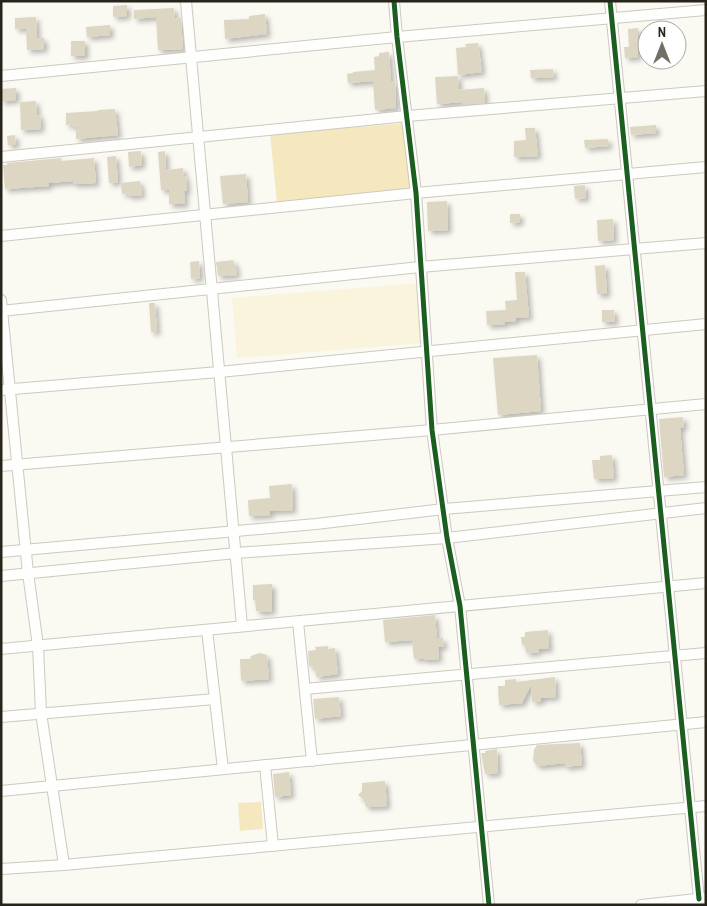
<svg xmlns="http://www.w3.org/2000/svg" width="707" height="906" font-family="'Archivo Narrow',sans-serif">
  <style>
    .built { fill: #faf4dd }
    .green { fill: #f5e8be }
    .building { fill: #dcd6c2; filter: url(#shadow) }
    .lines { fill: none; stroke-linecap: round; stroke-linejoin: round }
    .minor-casing { stroke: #ccc9c1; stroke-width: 12 }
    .minor { stroke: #fefefd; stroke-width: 10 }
    .cycleway-casing { stroke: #fff; stroke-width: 8 }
    .cycleway { stroke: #1b5e20; stroke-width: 5 }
  </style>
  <defs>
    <filter id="shadow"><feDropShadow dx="3.5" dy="3.5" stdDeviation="2.5" flood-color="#0004"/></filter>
  </defs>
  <rect width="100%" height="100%" fill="#faf9f2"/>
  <!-- built -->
  <polygon class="built" points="419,283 424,343 237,358 232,298"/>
  <!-- green -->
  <g class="green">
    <polygon points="408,123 415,193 277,203 270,134"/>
    <polygon points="261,802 263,829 240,831 238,803"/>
  </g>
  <!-- building -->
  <g class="building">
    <polygon points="127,5 127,16 113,17 113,6"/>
    <polygon points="174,8 175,19 181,18 183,49 158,50 156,17 134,19 134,10"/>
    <polygon points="265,14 267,34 225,39 224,20 249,19 249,16"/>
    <polygon points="36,17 37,38 44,38 44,49 27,50 26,28 15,29 15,18"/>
    <polygon points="110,25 110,35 87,37 86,27"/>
    <polygon points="638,28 638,57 625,58 624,47 629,47 628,29"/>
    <rect x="71" y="41" width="14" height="15"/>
    <polygon points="478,43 482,72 458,75 456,48 466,47 465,44"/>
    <polygon points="389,52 391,81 395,81 396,108 375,110 373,81 348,83 347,74 353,73 353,72 375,70 374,57 379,56 379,53"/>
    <polygon points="553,69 554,77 531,78 530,70"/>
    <polygon points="458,76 459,90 484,88 485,103 462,105 462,102 437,104 435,77"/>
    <polygon points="16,88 16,100 1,101 1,89"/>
    <polygon points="36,101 37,115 40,115 41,129 21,130 20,102"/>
    <polygon points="115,109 118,135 76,139 76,127 72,127 72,124 66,125 66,113 98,111 98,110"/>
    <polygon points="656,125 656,133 631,135 630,127"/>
    <polygon points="525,128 535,128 538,156 514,157 514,141 526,140"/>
    <polygon points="15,135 16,145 8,145 7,136"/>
    <polygon points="608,139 609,146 585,148 584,140"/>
    <polygon points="141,151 142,165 129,167 128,152"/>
    <polygon points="165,151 166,170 183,168 184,176 186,176 187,191 184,191 185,204 169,204 169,190 161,190 158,152"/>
    <polygon points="116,156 118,182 109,183 107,157"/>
    <polygon points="61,158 61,161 94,158 96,183 73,184 73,181 49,183 49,186 5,189 3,165 7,165 7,163"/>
    <polygon points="246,174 248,202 223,204 220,176"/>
    <polygon points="140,181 142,195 128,196 128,193 122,194 121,183"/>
    <polygon points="585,185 586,198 575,199 574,186"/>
    <polygon points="447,201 448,230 428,231 427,202"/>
    <polygon points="510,214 520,214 520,222 510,223"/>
    <polygon points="613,219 614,240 598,241 597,220"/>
    <polygon points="233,260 234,264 235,263 237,275 218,276 216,262"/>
    <polygon points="199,261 200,278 191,279 190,262"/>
    <polygon points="605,265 607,294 597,294 595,266"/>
    <polygon points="515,272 525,272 529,317 516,318 516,321 505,322 505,324 487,325 486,311 506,310 505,301 517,300"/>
    <polygon points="149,303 155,303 157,332 151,332"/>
    <polygon points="602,310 614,310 615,322 602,322"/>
    <polygon points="537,355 541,411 498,415 493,358"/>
    <polygon points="683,417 684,427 680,428 684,475 664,477 659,419"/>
    <polygon points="612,455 614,478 594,479 592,460 600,460 600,456"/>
    <polygon points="292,484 293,510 270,511 270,515 249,516 248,500 270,498 269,486"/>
    <polygon points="272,584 272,611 262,612 256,611 255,600 253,600 253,585"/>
    <polygon points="435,615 437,639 443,638 444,646 438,647 439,659 424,660 424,658 414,659 412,640 385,642 383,620"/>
    <polygon points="548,630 549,649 538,649 539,652 526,653 525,645 522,645 521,637 525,637 525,632"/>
    <polygon points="328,646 328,649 335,648 338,674 316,677 315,668 309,666 308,651 316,650 315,647"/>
    <polygon points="259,653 267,655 269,679 241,681 240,659 250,659 251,656"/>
    <polygon points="555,677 556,697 541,698 541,701 532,702 531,685 522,703 499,705 498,686 505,686 505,680 516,679 516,682"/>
    <polygon points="339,697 341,716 315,719 313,699"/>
    <polygon points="580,743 582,765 565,767 565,763 538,766 533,761 534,750 537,745"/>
    <polygon points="497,749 498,773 485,774 481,753 485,753 485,751"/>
    <polygon points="289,772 291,795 275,797 273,774"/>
    <polygon points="385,781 387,806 366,807 364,800 358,795 362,791 362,783"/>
  </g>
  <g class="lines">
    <defs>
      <g id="minor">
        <polyline points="186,1 242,626"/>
        <polyline points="394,1 397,37 416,193 432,430 447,538 460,606 489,905"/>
        <polyline points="610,1 699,899"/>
        <polyline points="1,76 397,37 706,10"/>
        <polyline points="1,157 407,116 706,91"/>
        <polyline points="1,236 416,193 706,167"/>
        <polyline points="1,300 28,573 38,646 41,713 64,865"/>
        <polyline points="1,311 420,267 706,243"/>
        <polyline points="1,390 219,372 706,324"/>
        <polyline points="1,466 432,430 706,404"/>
        <polyline points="1,552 316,524 444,509 706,487"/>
        <polyline points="1,576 236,553 447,538 706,508"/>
        <polyline points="298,622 312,761"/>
        <polyline points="207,630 223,769"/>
        <polyline points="1,649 706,583"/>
        <polyline points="305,689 706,653"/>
        <polyline points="1,717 215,699"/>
        <polyline points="265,765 273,846"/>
        <polyline points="1,791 706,722"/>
        <polyline points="1,869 64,865 706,806"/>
        <polyline points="641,905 706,898"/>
      </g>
    </defs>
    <!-- minor casing -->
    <use href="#minor" class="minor-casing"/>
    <!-- minor -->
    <use href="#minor" class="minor"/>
    <defs>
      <g id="cycleway">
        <polyline points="394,1 397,37 416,193 432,430 447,538 460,606 489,905"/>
        <polyline points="610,1 699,899"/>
      </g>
    </defs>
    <!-- cycleway casing -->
    <use href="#cycleway" class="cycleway-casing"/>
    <!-- cycleway -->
    <use href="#cycleway" class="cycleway"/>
  </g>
  <!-- border -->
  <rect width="707" height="906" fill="none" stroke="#27241a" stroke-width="5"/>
  <!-- north arrow -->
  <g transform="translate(662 45)"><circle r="24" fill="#ffffff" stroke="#a9a7a3"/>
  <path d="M0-4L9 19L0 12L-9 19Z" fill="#716f66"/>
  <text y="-8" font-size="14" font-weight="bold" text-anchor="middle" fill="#27241a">N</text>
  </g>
</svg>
